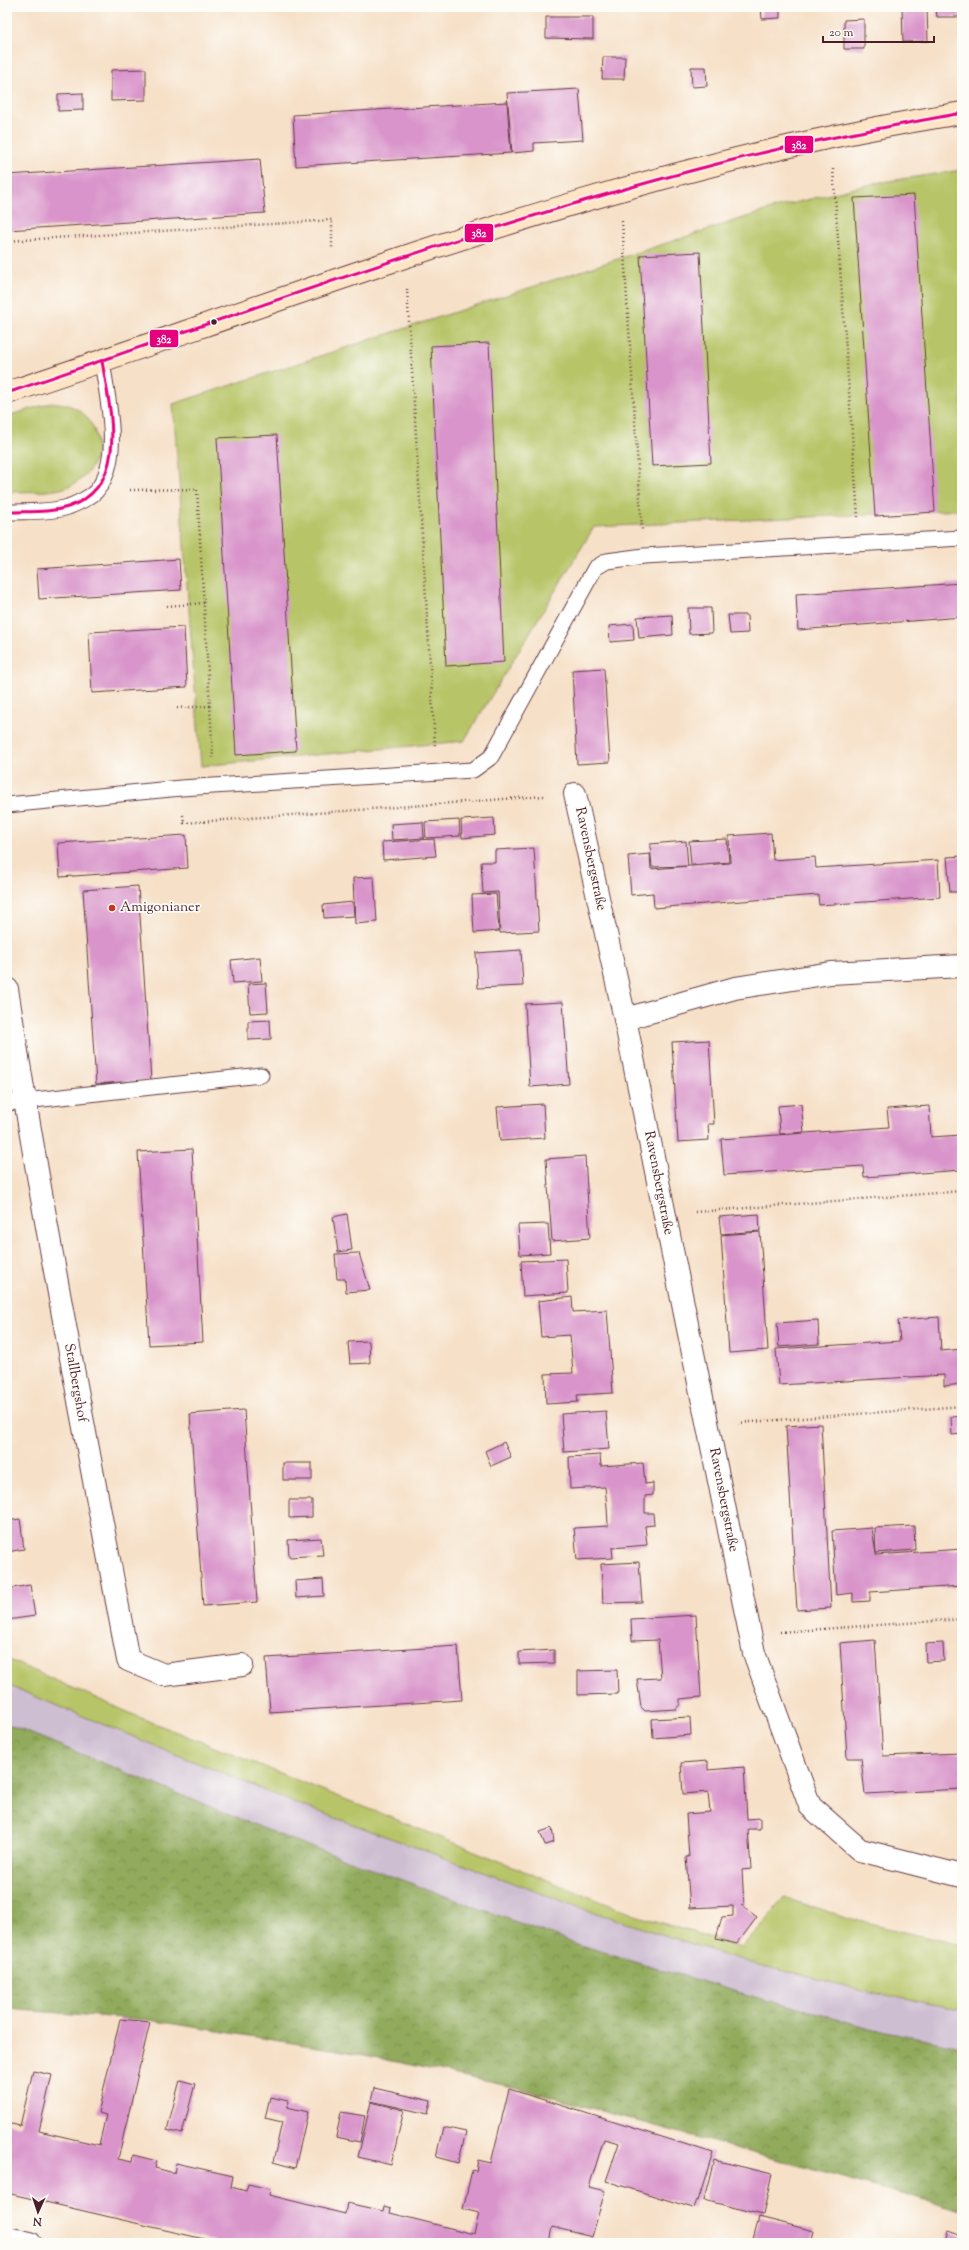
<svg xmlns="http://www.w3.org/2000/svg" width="969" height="2250" font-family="'Sorts Mill Goudy',serif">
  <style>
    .industrial { fill: #cebed2 }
    .green { fill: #b7c567; stroke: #807249 }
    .forest { fill: url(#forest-crowns); stroke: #6e6444 }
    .building { fill: #d995cb }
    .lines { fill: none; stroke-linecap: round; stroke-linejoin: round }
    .lane-casing { stroke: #643c42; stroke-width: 17 }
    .street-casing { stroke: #643c42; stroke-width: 24 }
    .secondary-casing { stroke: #643c42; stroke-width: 24 }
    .path { stroke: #643c42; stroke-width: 2.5; stroke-dasharray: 1 3; stroke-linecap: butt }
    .lane { stroke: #fff; stroke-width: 15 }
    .street { stroke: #fff; stroke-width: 22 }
    .secondary { stroke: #fde5c5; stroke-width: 22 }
    .bus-1-casing { stroke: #fdfcf7; stroke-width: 6 }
    .bus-1 { stroke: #e5007d; stroke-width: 3 }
    .bus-dot { fill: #4a1f2b; stroke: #fdfcf7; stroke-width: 1.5 }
    .poi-dot { fill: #c8321e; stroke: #fdfcf7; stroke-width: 1.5 }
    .labels { text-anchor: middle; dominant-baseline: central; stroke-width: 3.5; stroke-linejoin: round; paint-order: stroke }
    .street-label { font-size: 14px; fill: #4a1f2b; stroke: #fdfcf7 }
    .poi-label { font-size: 14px; fill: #4a1f2b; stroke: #fdfcf7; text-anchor: start }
    .line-badge { stroke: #fdfcf7; stroke-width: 1.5 }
    .badge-label { font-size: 11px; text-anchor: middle; font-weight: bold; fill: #fff }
  </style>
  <defs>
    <pattern id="forest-crowns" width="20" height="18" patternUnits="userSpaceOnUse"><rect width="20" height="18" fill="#91aa5c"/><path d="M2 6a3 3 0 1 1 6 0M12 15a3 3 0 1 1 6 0" fill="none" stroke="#788a4c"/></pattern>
  </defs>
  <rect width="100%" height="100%" fill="#fdfcf7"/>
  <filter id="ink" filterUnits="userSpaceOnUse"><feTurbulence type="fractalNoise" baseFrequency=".025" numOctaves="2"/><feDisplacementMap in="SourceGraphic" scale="8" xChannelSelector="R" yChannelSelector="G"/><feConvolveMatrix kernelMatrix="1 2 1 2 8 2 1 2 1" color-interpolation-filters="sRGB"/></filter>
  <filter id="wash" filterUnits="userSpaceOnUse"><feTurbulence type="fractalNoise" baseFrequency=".012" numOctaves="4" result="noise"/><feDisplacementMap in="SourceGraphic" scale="16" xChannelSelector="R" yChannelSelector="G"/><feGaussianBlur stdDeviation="0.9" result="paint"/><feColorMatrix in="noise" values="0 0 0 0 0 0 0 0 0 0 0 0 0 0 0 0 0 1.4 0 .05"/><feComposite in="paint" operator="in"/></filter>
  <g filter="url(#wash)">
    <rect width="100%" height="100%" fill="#f6e0c7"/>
    <!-- industrial -->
    <polygon class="industrial" points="7,1685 295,1803 587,1910 751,1963 880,1994 962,2010 962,2046 870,2028 741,1993 571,1942 282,1836 7,1724"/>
    <!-- green -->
    <g class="green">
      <polygon points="962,170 962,510 594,527 464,741 201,766 173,404 774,208 875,183"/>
      <path d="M 51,403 C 99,401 114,461 74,484 C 56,494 27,491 7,492 L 7,416 Z"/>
      <polygon points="7,1659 139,1717 635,1915 742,1947 784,1898 869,1924 962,1945 962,2010 880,1994 751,1963 587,1910 295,1803 7,1685"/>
    </g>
    <!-- forest -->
    <polygon class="forest" points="7,1724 282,1836 571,1942 741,1993 870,2028 962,2046 962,2211 522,2089 355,2053 149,2020 7,2009"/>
    <g id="blocks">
      <!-- building -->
      <g class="building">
        <polygon points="761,7 780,7 780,18 762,19"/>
        <polygon points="902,7 927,7 928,41 903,42"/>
        <polygon points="936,7 959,7 960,17 937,17"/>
        <polygon points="546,17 593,17 593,39 546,38"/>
        <polygon points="864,19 864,49 844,49 844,20"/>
        <polygon points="603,57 625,57 624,79 602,79"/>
        <polygon points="691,67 706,67 707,86 692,87"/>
        <polygon points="146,69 146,100 111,101 111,70"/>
        <polygon points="579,89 583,140 534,143 534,151 512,153 507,93"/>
        <polygon points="83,93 83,110 58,111 58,94"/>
        <polygon points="507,102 511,153 296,166 293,115"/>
        <polygon points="260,159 265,213 7,230 7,175"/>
        <polygon points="914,195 935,512 875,516 854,198"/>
        <polygon points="700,252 711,463 652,466 640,255"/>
        <polygon points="489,343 504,662 446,666 431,346"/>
        <polygon points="277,435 296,751 236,755 217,438"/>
        <polygon points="179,559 181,590 39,599 37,569"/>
        <polygon points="962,583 962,617 798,630 796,594"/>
        <polygon points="688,608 711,608 712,633 689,634"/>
        <polygon points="672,615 673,635 639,638 637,617"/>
        <polygon points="728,615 747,615 748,633 730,634"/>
        <polygon points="633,624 634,640 610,642 609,626"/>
        <polygon points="184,627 187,687 92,693 89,632"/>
        <polygon points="604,668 610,762 577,764 572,670"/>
        <polygon points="494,818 495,835 462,838 461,820"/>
        <polygon points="459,820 460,836 426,838 425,822"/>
        <polygon points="423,822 424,838 392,840 391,824"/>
        <polygon points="771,833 773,860 815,857 816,868 938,860 940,897 819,905 818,895 654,908 653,893 631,895 628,856 650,854 651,869 730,863 729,836"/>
        <polygon points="186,835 188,868 60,877 58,843"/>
        <polygon points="434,839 436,856 383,860 382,842"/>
        <polygon points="727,839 729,862 691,865 689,841"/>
        <polygon points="686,841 688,866 652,867 650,844"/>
        <polygon points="534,848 539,931 500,933 498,892 483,893 481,862 495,862 495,850"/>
        <polygon points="962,856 962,892 950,892 947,857"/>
        <polygon points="374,877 377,922 355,924 353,878"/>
        <polygon points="138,886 151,1080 96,1084 83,890"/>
        <polygon points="496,894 499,931 474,933 472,895"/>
        <polygon points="353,902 354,916 324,918 323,905"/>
        <polygon points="521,950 523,986 478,988 476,953"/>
        <polygon points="260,957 262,981 233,983 231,960"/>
        <polygon points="266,983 268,1012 250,1013 248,984"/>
        <polygon points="563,1002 569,1084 530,1087 525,1004"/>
        <polygon points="270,1020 271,1039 248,1040 248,1021"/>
        <polygon points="709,1040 714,1124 708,1124 709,1140 678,1142 672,1042"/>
        <polygon points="543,1104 545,1138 500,1141 497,1107"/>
        <polygon points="801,1104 804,1132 780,1134 778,1106"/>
        <polygon points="929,1106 931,1137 962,1135 962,1170 864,1177 863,1166 724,1175 721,1139 889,1127 887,1109"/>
        <polygon points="192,1149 203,1342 149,1345 138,1152"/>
        <polygon points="585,1156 590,1238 552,1241 546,1159"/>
        <polygon points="347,1214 352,1250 338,1252 333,1217"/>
        <polygon points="759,1214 760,1231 721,1234 719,1217"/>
        <polygon points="548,1224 550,1253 520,1255 518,1225"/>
        <polygon points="760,1232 768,1350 729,1353 721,1235"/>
        <polygon points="359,1253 370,1290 346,1292 345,1279 337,1279 335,1254"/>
        <polygon points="566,1259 568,1293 523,1296 521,1261"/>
        <polygon points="572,1297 573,1312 607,1310 613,1393 577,1395 578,1402 546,1404 545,1374 573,1373 570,1335 541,1337 538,1301"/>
        <polygon points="939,1317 941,1351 962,1349 962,1384 944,1386 944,1375 779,1385 776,1349 900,1341 898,1320"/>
        <polygon points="818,1320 819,1344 779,1347 777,1323"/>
        <polygon points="369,1341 370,1363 350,1364 348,1342"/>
        <polygon points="244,1410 257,1602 203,1606 190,1414"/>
        <polygon points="606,1411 609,1449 564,1452 561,1414"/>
        <polygon points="962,1416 962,1434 952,1435 951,1417"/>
        <polygon points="821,1424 831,1608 797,1610 786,1426"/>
        <polygon points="504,1442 511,1457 491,1466 485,1451"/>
        <polygon points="600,1455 601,1466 643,1463 645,1484 653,1483 653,1495 645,1496 645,1513 653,1513 654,1525 645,1526 647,1545 612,1548 613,1558 577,1560 574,1528 608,1526 607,1507 605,1487 570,1489 569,1457"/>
        <rect x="283" y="1463" width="29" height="17"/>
        <polygon points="289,1500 312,1500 312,1517 289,1518"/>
        <polygon points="20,1519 24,1549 7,1552 7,1521"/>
        <polygon points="914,1526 915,1550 876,1553 875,1528"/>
        <polygon points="872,1528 876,1555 962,1549 962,1586 870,1592 870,1601 853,1602 853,1593 836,1595 832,1531"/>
        <polygon points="321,1538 323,1555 289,1557 288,1540"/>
        <polygon points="639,1562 642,1602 603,1603 601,1564"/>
        <polygon points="323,1579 324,1596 296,1598 295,1581"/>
        <polygon points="30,1585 35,1616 7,1620 7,1589"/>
        <polygon points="696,1615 701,1697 680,1699 680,1704 676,1709 645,1711 641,1707 637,1679 661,1678 658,1640 632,1641 631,1619"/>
        <polygon points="875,1640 883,1756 962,1753 962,1789 865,1794 861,1758 847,1758 840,1643"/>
        <polygon points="943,1643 944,1661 926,1662 925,1644"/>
        <polygon points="458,1646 462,1700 270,1712 266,1658"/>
        <polygon points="554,1650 554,1663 519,1664 519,1652"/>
        <polygon points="617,1670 618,1694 578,1695 578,1671"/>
        <polygon points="690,1717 691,1735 653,1738 652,1719"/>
        <polygon points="708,1761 708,1770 744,1767 747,1819 760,1818 760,1829 748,1829 751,1869 742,1870 744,1905 741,1905 757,1917 737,1944 716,1939 722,1917 733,1916 733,1906 690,1908 686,1857 689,1857 686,1814 710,1812 708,1792 683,1794 681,1763"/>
        <polygon points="552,1828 554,1842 545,1845 540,1832"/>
        <polygon points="120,2019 150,2022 118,2159 132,2162 133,2155 157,2161 155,2168 174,2173 176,2163 233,2176 231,2187 246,2191 248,2184 270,2189 269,2195 345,2214 347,2203 383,2211 384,2206 391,2208 390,2213 474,2234 479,2213 463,2209 472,2170 476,2171 478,2160 491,2163 509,2089 713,2153 698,2201 696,2200 693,2208 606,2181 619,2143 604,2139 589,2187 605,2191 592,2237 552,2227 549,2243 221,2243 7,2193 7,2123 20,2126 33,2071 52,2075 39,2131 99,2145 106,2115 98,2113"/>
        <polygon points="180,2080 195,2084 182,2134 167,2130"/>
        <polygon points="374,2088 431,2101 428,2114 371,2101"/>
        <polygon points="270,2097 288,2101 287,2107 308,2112 295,2168 273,2162 282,2122 265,2118"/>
        <polygon points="371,2102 404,2110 391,2165 358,2157"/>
        <polygon points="341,2112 365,2116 360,2142 336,2137"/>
        <polygon points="443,2127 466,2132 458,2163 436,2157"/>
        <polygon points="714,2160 772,2174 763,2215 704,2200"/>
        <polygon points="759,2217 814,2231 811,2243 752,2243"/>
        <polygon points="948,2231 962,2236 962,2243 944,2243"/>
      </g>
    </g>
  </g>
  <g filter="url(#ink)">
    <use href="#blocks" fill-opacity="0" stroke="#643c42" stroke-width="1"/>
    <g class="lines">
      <defs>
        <g id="lane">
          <path d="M 7,512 C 27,511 49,513 68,507 C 76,504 93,496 97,490 C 123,458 107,398 102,361"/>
          <polyline points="7,805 181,788 473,770 491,757 595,568 607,561 644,556 962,538"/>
          <polyline points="7,1103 261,1075"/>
        </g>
        <g id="street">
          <polyline points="575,794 625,1019 754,1653 810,1806 860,1850 962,1876"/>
          <path d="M 7,989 C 42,1214 86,1437 128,1660 L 164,1675 L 242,1665"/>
          <polyline points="625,1019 735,988 831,973 962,966"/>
          <polyline points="7,2238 30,2243"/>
        </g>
        <path id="secondary" d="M 7,393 C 321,288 633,164 962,113"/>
      </defs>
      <!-- lane casing -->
      <use href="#lane" class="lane-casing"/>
      <!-- street casing -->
      <use href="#street" class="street-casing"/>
      <!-- secondary casing -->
      <use href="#secondary" class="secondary-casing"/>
      <!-- path -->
      <g class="path">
        <polyline points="833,169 858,517"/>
        <polyline points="622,221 642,530"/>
        <polyline points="7,241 332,220 332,249"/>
        <polyline points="407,289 435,746"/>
        <polyline points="130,490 197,489 213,758"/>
        <polyline points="167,606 204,603"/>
        <polyline points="177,708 210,706"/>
        <polyline points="183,815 184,823 544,796"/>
        <polyline points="695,1212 962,1191"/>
        <polyline points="738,1423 962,1406"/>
        <polyline points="780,1632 962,1619"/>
      </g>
      <!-- lane -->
      <use href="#lane" class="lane"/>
      <!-- street -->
      <use href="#street" class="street"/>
      <!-- secondary -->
      <use href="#secondary" class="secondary"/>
      <defs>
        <g id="bus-1">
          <path d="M 7,393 C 242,313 476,226 717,164 C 798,143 880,128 962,113"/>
          <path d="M 7,512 C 27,511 49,513 68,507 C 131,486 110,410 102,361"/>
        </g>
      </defs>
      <!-- bus-1 casing -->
      <use href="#bus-1" class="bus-1-casing"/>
      <!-- bus-1 -->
      <use href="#bus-1" class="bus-1"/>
    </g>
  </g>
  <!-- markers -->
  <circle class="bus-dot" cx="214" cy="322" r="3.5"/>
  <circle class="poi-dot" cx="112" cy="908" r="4"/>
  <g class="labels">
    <!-- street labels -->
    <g class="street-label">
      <text transform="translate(590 859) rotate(78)">Ravensbergstraße</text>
      <text transform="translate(658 1183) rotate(79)">Ravensbergstraße</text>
      <text transform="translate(75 1383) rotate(80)">Stallbergshof</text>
      <text transform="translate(723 1500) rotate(79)">Ravensbergstraße</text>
    </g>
    <!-- poi labels -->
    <g class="poi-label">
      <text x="120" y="908">Amigonianer</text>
    </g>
  </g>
  <g class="line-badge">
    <rect x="784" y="135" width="30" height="19" rx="4" fill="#e5007d"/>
    <rect x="464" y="223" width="30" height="20" rx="4" fill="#e5007d"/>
    <rect x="149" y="329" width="30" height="19" rx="4" fill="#e5007d"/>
  </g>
  <g class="badge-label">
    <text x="799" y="149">382</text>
    <text x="479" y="237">382</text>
    <text x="164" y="343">382</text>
  </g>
  <!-- margin -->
  <rect width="969" height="2250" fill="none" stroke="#fdfcf7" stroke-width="24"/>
  <!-- north arrow -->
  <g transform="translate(38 2212) rotate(183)" stroke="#fdfcf7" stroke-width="3" paint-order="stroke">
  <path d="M0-3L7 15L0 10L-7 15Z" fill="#4a1f2b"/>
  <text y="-6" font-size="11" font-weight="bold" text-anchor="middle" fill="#4a1f2b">N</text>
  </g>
  <!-- scale -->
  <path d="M823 36v6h111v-6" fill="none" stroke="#4a1f2b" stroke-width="2"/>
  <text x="829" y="36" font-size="12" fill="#4a1f2b" stroke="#fdfcf7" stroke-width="3" paint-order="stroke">20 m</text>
</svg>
